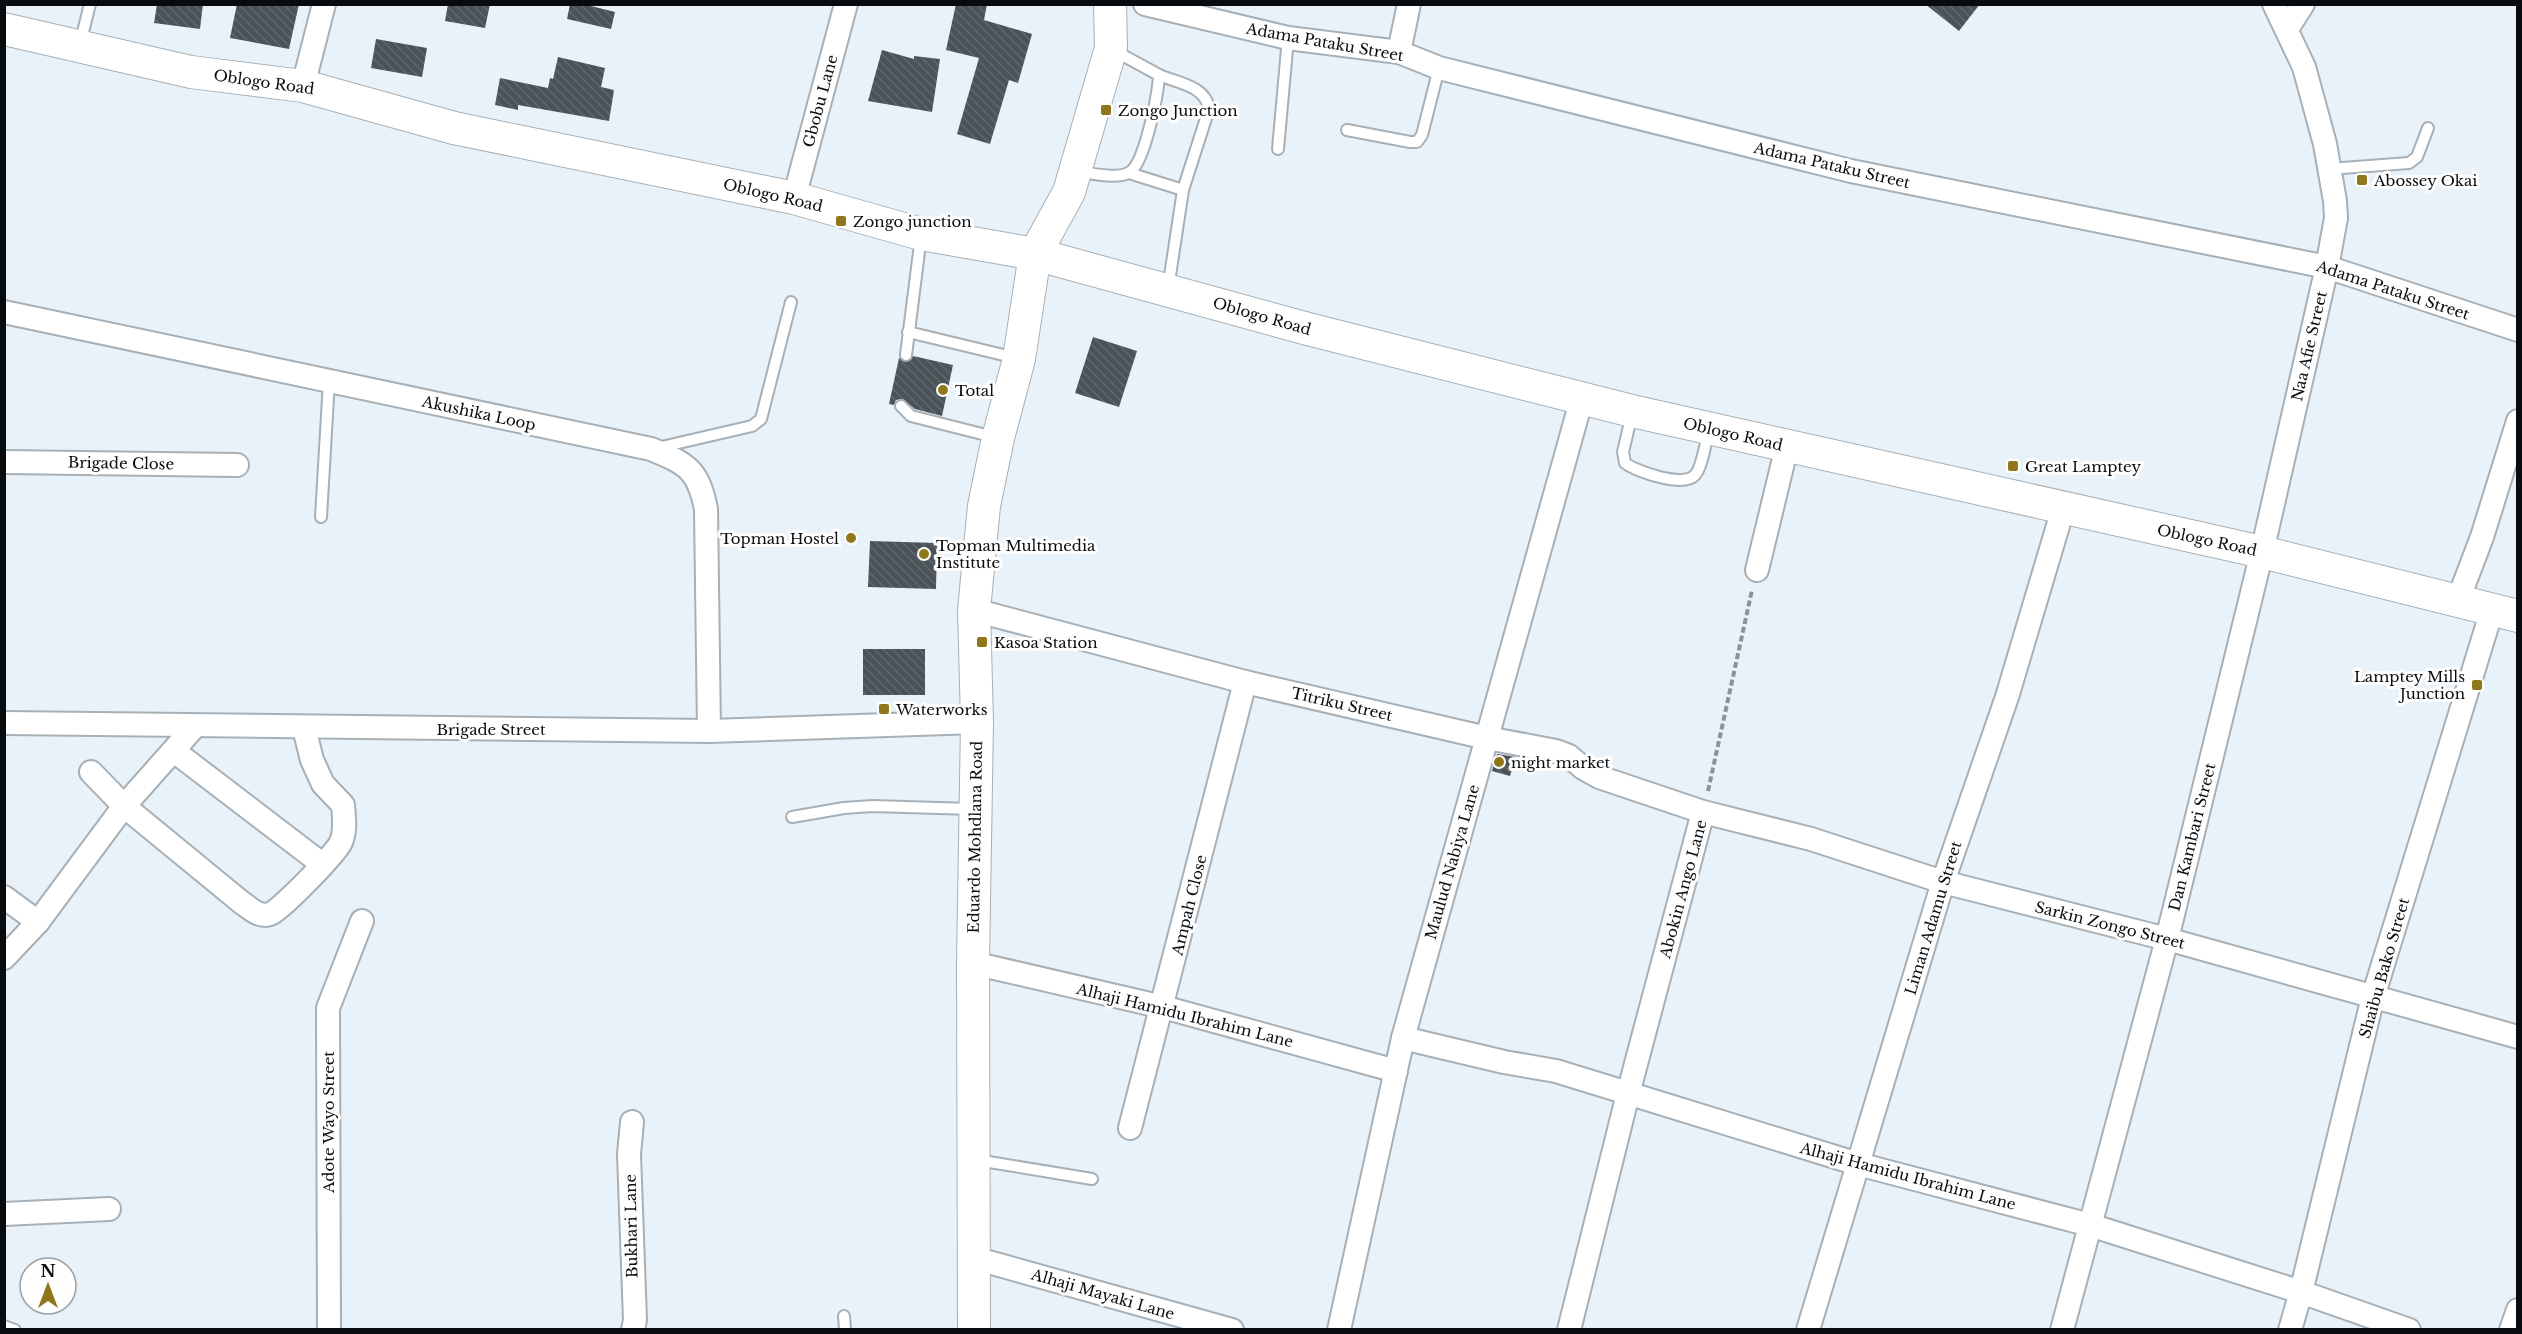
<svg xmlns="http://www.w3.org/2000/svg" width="2522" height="1334" font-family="'Libre Baskerville',serif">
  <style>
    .building { fill: url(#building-back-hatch) }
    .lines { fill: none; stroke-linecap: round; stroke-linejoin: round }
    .lane-casing { stroke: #a7b0b6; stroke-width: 14 }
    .street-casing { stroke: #a7b0b6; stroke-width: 26 }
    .secondary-casing { stroke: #a7b0b6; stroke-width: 34 }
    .path { stroke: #8c9398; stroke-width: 4; stroke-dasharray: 6 3; stroke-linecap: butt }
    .lane { stroke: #fff; stroke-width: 10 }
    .street { stroke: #fff; stroke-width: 22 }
    .secondary { stroke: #fff; stroke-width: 32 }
    .poi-dot { fill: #90771c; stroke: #fefefe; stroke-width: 2 }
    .labels { text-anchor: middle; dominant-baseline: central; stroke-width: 6; stroke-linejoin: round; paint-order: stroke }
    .street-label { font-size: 15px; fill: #090c0e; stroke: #fefefe }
    .poi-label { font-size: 15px; fill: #090c0e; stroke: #fefefe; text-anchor: start }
  </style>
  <defs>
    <pattern id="building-back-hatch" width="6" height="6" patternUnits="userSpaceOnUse" patternTransform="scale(1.5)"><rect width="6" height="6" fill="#4b5358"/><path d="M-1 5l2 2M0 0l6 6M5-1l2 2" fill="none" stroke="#60676b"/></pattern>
  </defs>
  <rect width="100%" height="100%" fill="#e9f2f9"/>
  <!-- building -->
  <g class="building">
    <polygon points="157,4 203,4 200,29 154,23"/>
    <polygon points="237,4 299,4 289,49 230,38"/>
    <polygon points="448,4 490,4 485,28 445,21"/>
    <polygon points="570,4 583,4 615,12 611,29 567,19"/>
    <polygon points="956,4 987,4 984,20 1032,34 1018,83 1009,80 990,144 957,134 979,58 946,50"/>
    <polygon points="1925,4 1980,4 1959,31"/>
    <polygon points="376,39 427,48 422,77 371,68"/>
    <polygon points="882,50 914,59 914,56 940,59 932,112 868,101"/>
    <polygon points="558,57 605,68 601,87 614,90 609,121 518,105 518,110 495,105 500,78 548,88 550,78 553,79"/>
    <polygon points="1093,337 1137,351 1119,407 1075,393"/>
    <polygon points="913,356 953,365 942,416 915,409 902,399 896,400 894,405 889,404 899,358 906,362"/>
    <polygon points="870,541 937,543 936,589 868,587"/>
    <rect x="863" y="649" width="62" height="46"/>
    <polygon points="1497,754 1516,757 1510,776 1492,771"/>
  </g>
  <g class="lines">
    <defs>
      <g id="lane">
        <polyline points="80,44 90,4"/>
        <path d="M 1159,75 C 1178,83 1206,86 1209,109 L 1183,190 L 1168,289"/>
        <polyline points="1347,130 1410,142 1417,142 1422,135 1439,68"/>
        <polyline points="1278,149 1288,38"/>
        <polyline points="2329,169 2409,163 2417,157 2428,128"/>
        <path d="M 1079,172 C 1093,173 1118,180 1130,172 C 1145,162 1158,94 1159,75 L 1113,50"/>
        <polyline points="1129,173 1183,190"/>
        <polyline points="908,332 1016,358"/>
        <polyline points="906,355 921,236"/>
        <polyline points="901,406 911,416 994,437"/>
        <path d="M 1632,414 L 1623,452 L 1625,463 C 1637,472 1684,488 1695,475 C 1702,468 1706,440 1709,430"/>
        <polyline points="657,448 752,426 761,419 791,302"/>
        <polyline points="321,517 329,381"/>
        <polyline points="792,817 844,808 872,806 972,809"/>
        <polyline points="977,1160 1092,1179"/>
        <polyline points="844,1316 845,1330"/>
        <polyline points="4,1326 15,1330"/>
      </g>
      <g id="street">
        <polyline points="1145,4 1288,38 1399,52 1439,68 1851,171 2327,267 2518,330"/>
        <polyline points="2287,29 2303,4"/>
        <polyline points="1399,52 1409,4"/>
        <polyline points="303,86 324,4"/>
        <polyline points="794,198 846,4"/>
        <path d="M 4,312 L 651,449 C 687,464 698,469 706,509 L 709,731"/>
        <polyline points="4,462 237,465"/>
        <polyline points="1757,570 1787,446"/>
        <polyline points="2458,600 2482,537 2518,421"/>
        <polyline points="974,610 1245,682 1487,738 1556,751 1569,756 1583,768 1599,777 1703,812 1811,839 1943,882 2167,939 2518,1037"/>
        <polyline points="4,723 709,731 977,722"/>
        <polyline points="174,751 322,864"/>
        <path d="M 91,772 L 124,806 L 241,902 C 250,908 259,918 270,914 C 281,910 336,853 341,842 C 346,831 344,817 343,805 L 323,784 L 312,760 L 304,728"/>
        <polyline points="4,897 38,922"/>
        <polyline points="4,958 38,922 124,806 195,726"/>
        <polyline points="973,963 1163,1007 1396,1071"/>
        <polyline points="1403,1038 1504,1062 1556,1071 1858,1164 2090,1225 2301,1292 2409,1330"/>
        <polyline points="632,1122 629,1154 635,1320 633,1330"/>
        <polyline points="1130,1128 1245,682"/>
        <polyline points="4,1214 109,1209"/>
        <polyline points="974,1258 1232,1330"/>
        <polyline points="329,1330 328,1008 362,921"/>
        <polyline points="1339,1330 1403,1038 1582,398"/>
        <polyline points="1569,1330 1628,1094 1703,812"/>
        <polyline points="1808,1330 1943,882 2007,697 2063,509"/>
        <polyline points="2062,1330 2167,939 2262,552 2327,267 2336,218 2335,201 2325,144 2304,67 2274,4"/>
        <polyline points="2290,1330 2301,1292 2373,997 2492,610"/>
        <polyline points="2511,1330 2518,1310"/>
      </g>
      <g id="secondary">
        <polyline points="4,29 191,72 303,86 454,128 794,198 921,234 1035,254 1308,329 1632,411 2262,552 2518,616"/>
        <polyline points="974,1330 973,963 977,722 974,610 984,506 998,438 1019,359 1035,254 1069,192 1111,48 1110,4"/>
      </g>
    </defs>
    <!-- lane casing -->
    <use href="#lane" class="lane-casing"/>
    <!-- street casing -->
    <use href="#street" class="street-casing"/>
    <!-- secondary casing -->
    <use href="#secondary" class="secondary-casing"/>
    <!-- path -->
    <polyline class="path" points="1708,791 1752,590"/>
    <!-- lane -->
    <use href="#lane" class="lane"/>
    <!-- street -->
    <use href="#street" class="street"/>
    <!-- secondary -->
    <use href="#secondary" class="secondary"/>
  </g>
  <!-- markers -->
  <g class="poi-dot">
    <rect x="1100" y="104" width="12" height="12" rx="3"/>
    <rect x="2356" y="174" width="12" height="12" rx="3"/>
    <rect x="835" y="215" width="12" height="12" rx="3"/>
    <circle cx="943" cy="390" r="6"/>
    <rect x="2007" y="460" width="12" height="12" rx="3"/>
    <circle cx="851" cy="538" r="6"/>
    <circle cx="924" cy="554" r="6"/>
    <rect x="976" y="636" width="12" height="12" rx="3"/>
    <rect x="2471" y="679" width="12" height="12" rx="3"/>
    <rect x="878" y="703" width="12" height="12" rx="3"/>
    <circle cx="1499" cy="762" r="6"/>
  </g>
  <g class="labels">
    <!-- street labels -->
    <g class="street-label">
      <text transform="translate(1325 42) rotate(10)">Adama Pataku Street</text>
      <text transform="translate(264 82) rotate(8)">Oblogo Road</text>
      <text transform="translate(820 101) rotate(-75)">Gbobu Lane</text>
      <text transform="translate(1832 165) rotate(13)">Adama Pataku Street</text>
      <text transform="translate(773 195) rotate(13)">Oblogo Road</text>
      <text transform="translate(2393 290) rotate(18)">Adama Pataku Street</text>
      <text transform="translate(1262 316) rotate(16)">Oblogo Road</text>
      <text transform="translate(2309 346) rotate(-77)">Naa Afie Street</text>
      <text transform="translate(479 413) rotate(12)">Akushika Loop</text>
      <text transform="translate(1733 434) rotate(13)">Oblogo Road</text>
      <text transform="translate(121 463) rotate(1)">Brigade Close</text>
      <text transform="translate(2207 540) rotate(12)">Oblogo Road</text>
      <text transform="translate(1342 704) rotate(13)">Titriku Street</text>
      <text x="491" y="729">Brigade Street</text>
      <text transform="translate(975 837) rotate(-89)">Eduardo Mohdlana Road</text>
      <text transform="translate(2192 837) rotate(-76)">Dan Kambari Street</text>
      <text transform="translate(1452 862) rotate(-74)">Maulud Nabiya Lane</text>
      <text transform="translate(1683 889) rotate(-75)">Abokin Ango Lane</text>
      <text transform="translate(1189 905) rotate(-76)">Ampah Close</text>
      <text transform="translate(1933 918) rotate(-73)">Liman Adamu Street</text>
      <text transform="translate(2110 925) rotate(14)">Sarkin Zongo Street</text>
      <text transform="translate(2384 968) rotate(-74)">Shaibu Bako Street</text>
      <text transform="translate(1185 1015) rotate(14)">Alhaji Hamidu Ibrahim Lane</text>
      <text transform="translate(328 1122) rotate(-90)">Adote Wayo Street</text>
      <text transform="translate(1908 1176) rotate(15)">Alhaji Hamidu Ibrahim Lane</text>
      <text transform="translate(631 1226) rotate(-91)">Bukhari Lane</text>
      <text transform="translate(1103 1294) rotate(16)">Alhaji Mayaki Lane</text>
    </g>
    <!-- poi labels -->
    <g class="poi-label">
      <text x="1118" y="110">Zongo Junction</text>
      <text x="2374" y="180">Abossey Okai</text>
      <text x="853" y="221">Zongo junction</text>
      <text x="955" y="390">Total</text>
      <text x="2025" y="466">Great Lamptey</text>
      <text x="839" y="538" text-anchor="end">Topman Hostel</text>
      <text x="936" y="545">Topman Multimedia<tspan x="936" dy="17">Institute</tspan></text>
      <text x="994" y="642">Kasoa Station</text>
      <text x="2465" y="676" text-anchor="end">Lamptey Mills<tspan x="2465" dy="17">Junction</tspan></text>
      <text x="896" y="709">Waterworks</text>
      <text x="1511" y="762">night market</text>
    </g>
  </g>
  <!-- border -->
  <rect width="2522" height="1334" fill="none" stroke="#090c0e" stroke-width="12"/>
  <!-- north arrow -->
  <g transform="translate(48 1286)"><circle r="28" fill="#fefefe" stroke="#9c9d9e" stroke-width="1.5"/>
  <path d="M0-4.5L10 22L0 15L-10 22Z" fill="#90771c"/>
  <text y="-9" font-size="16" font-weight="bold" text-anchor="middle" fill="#090c0e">N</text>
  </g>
</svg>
